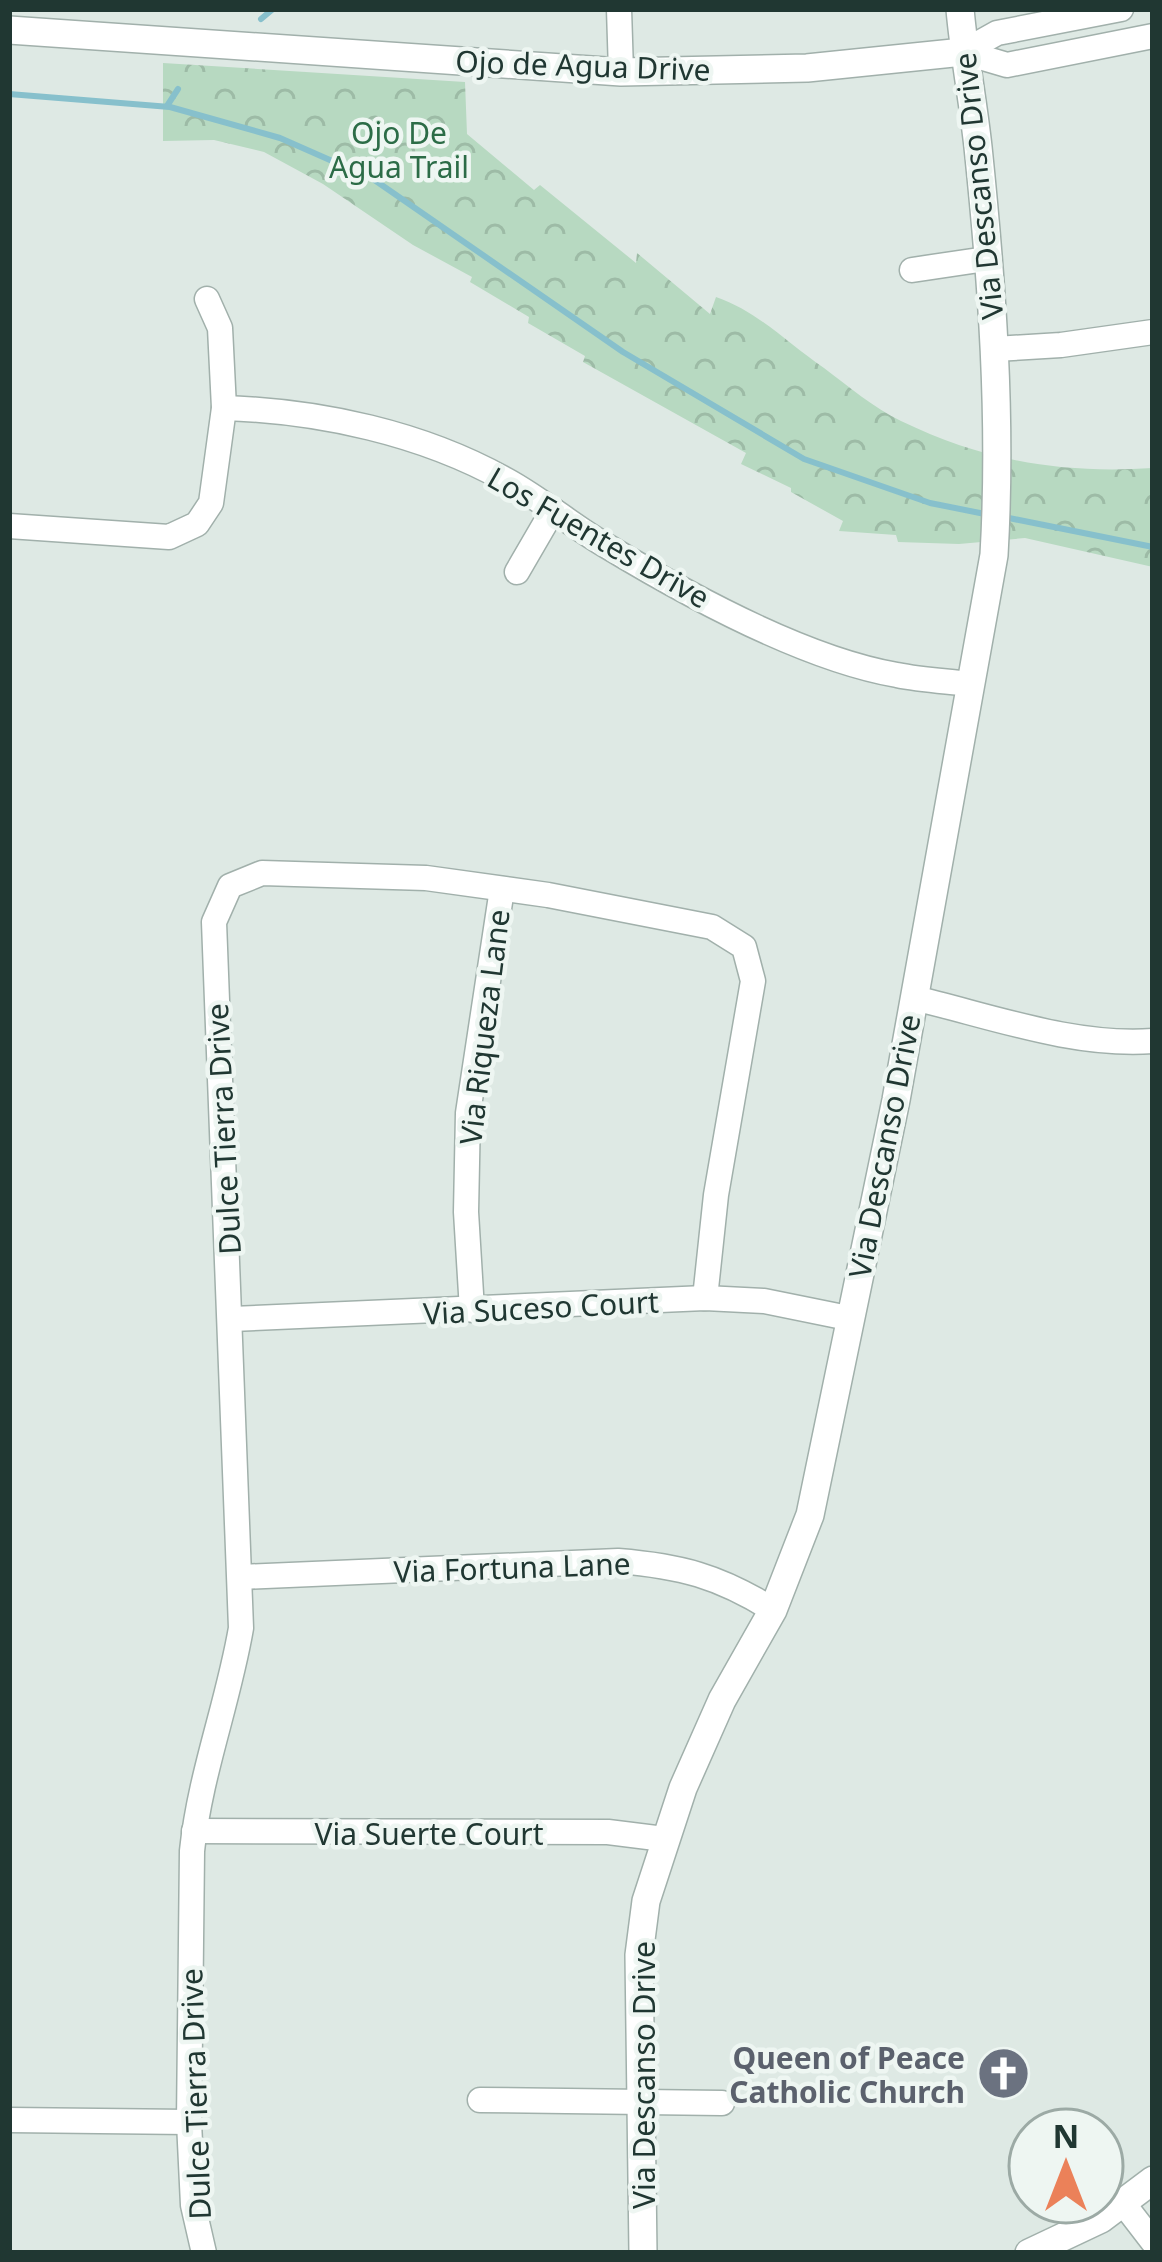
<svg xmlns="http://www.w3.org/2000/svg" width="1162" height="2262" font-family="'Noto Sans',sans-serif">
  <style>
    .park { fill: url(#park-crowns) }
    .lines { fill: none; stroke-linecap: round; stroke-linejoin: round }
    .stream { stroke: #87c0cc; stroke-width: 6 }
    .minor-casing { stroke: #a1b0ab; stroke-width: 27 }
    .tertiary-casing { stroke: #a1b0ab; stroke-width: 30 }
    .minor { stroke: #fff; stroke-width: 24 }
    .tertiary { stroke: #fff; stroke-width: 27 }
    .labels { text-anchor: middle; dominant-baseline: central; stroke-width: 9; stroke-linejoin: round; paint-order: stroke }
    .street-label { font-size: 30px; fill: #203732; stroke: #eef6f2 }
    .park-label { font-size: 30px; fill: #2c6c47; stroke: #eef6f2 }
    .worship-label { font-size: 30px; font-weight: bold; fill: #5b616d; stroke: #eef6f2; text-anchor: end }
  </style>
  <defs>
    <pattern id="park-crowns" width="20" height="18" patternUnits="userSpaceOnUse" patternTransform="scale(3)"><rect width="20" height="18" fill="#b7d9c1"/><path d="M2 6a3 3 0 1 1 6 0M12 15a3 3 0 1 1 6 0" fill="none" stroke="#9dbba6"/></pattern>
  </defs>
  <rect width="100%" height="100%" fill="#dee9e4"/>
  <!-- park -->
  <path class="park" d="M 163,63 L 465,82 L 467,134 L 534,190 L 540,185 L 636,263 L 637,253 L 710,314 L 716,297 C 759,312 787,343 824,368 C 848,386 874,408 901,421 C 984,461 1061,474 1153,468 L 1153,567 L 1025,538 L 959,544 L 898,542 L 896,535 L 839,531 L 843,521 L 791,492 L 791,488 L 741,464 L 746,453 L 583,362 L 585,356 L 528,323 L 529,317 L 470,282 L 472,277 L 413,245 L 323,184 L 264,152 L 214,140 L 163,141 Z"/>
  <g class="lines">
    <!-- stream -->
    <g class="stream">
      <polyline points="261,19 273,9"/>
      <polyline points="9,94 170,107 280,138 373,179 623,352 804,459 930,503 985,514"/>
      <polyline points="167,106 178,89"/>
      <polyline points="1004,517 1153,547"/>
    </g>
    <defs>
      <g id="minor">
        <polyline points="619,9 621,72"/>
        <polyline points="963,52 1007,65 1153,36"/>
        <polyline points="963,52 997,33 1121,9"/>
        <polyline points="912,270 986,259"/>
        <polyline points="995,349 1061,345 1153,332"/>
        <path d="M 224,408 C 320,411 422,433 506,480 C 541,499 571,525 605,545 C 686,594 804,659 897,675 C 921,680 945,681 970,684"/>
        <polyline points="9,526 169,537 197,524 211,503 224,408 220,328 207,299"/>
        <polyline points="517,572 553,510"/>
        <path d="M 914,998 C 990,1016 1074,1047 1153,1041"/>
        <polyline points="472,1310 466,1212 468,1113 502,889"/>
        <polyline points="232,1319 705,1298 764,1301 848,1318"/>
        <path d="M 241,1577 L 618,1561 C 680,1566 719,1576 773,1610"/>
        <polyline points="194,1831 608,1832 664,1839"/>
        <polyline points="480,2100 722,2103"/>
        <polyline points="9,2120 189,2122"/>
        <polyline points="1123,2203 1153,2242"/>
        <path d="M 204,2253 L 193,2205 L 189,2122 L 192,1851 C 200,1774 228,1704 241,1628 L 214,922 L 230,886 L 262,873 L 426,878 L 548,895 L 712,927 L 744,947 L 753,981 L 716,1195 L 705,1298"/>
      </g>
      <g id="tertiary">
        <polyline points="9,30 621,72 807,68 963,52"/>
        <path d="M 643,2253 L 639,1955 L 646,1901 L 683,1788 L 722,1700 L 773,1610 L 810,1515 L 896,1100 L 994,555 C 1002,419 992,282 978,147 C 973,101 964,55 960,9"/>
        <polyline points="1029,2253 1101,2219 1153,2180"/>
      </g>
    </defs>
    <!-- minor casing -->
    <use href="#minor" class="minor-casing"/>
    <!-- tertiary casing -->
    <use href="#tertiary" class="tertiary-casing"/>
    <!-- minor -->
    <use href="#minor" class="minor"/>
    <!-- tertiary -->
    <use href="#tertiary" class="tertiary"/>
  </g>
  <!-- icons -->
  <defs>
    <symbol id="church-disc" viewBox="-11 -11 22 22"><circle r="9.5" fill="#6b7280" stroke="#eef6f2"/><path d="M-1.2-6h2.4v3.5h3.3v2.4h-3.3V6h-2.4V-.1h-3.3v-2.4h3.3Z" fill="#fff"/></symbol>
  </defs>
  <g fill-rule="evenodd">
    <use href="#church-disc" x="974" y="2044" width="59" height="59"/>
  </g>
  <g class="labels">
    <!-- street labels -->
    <g class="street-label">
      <text transform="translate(583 65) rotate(2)">Ojo de Agua Drive</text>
      <text transform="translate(978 186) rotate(-96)">Via Descanso Drive</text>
      <text transform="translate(599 537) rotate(30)">Los Fuentes Drive</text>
      <text transform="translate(484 1027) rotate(-83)">Via Riqueza Lane</text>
      <text transform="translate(223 1129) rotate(-93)">Dulce Tierra Drive</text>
      <text transform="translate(884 1146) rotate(-79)">Via Descanso Drive</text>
      <text transform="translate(541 1307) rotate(-3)">Via Suceso Court</text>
      <text transform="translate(512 1567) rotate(-2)">Via Fortuna Lane</text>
      <text x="429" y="1833">Via Suerte Court</text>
      <text transform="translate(643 2075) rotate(-90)">Via Descanso Drive</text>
      <text transform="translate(195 2094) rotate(-92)">Dulce Tierra Drive</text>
    </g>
    <!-- park labels -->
    <g class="park-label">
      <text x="399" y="132">Ojo De<tspan x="399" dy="34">Agua Trail</tspan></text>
    </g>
    <!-- worship labels -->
    <g class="worship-label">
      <text x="965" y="2057">Queen of Peace<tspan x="965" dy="34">Catholic Church</tspan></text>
    </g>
  </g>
  <!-- border -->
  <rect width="1162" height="2262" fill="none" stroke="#203732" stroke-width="24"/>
  <!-- north arrow -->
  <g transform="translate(1066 2166)"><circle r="57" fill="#eef6f2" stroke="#9caaa5" stroke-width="3"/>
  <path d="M0-9L21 45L0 30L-21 45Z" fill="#eb8159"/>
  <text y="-18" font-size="33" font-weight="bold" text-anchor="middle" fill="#203732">N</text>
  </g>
</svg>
